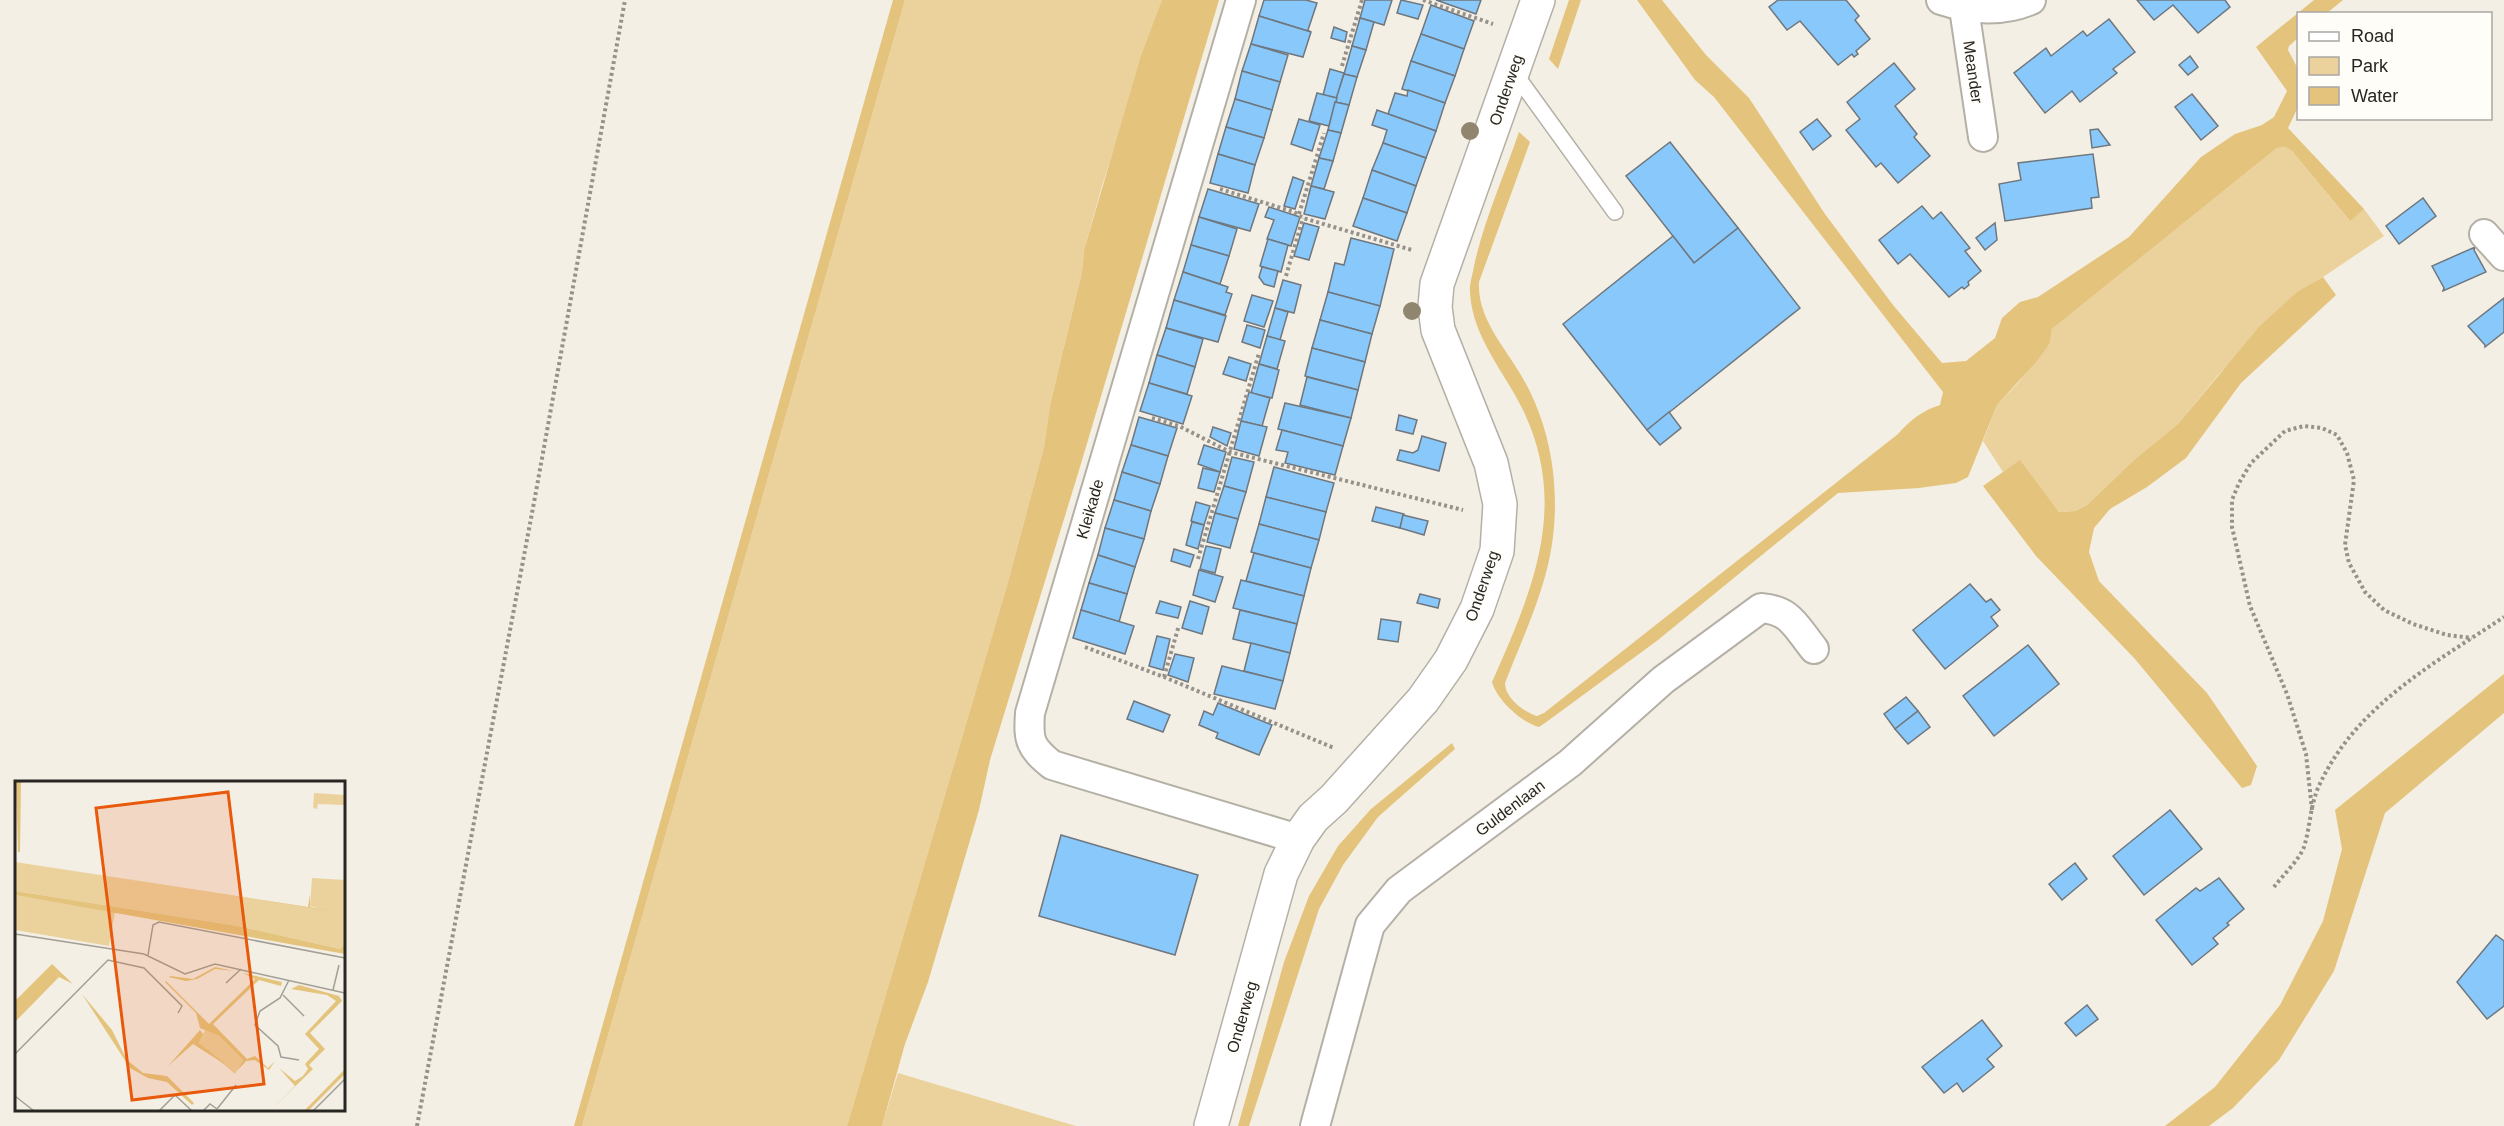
<svg xmlns="http://www.w3.org/2000/svg" width="2504" height="1126" font-family="Helvetica,sans-serif">
  <style>
    .green { fill: #ebd29d }
    .water { fill: #e4c37c }
    .building { fill: #89c8fb; stroke: #6f777e; stroke-width: 1.5 }
    .lines { fill: none; stroke-linecap: round; stroke-linejoin: round }
    .service-casing { stroke: #b5b0a6; stroke-width: 18 }
    .minor-casing { stroke: #b5b0a6; stroke-width: 32 }
    .tertiary-casing { stroke: #b5b0a6; stroke-width: 36 }
    .path { stroke: #96928b; stroke-width: 4; stroke-dasharray: 3 3; stroke-linecap: butt }
    .service { stroke: #fff; stroke-width: 15 }
    .minor { stroke: #fff; stroke-width: 28 }
    .tertiary { stroke: #fff; stroke-width: 33 }
    .tree { fill: #908670 }
    .labels { text-anchor: middle; dominant-baseline: central; stroke-width: 4.5; stroke-linejoin: round; paint-order: stroke }
    .street-label { font-size: 16px; fill: #282623; stroke: #fffdf8 }
    .inset-road { fill: none; stroke: #a29f97; stroke-width: 1.5 }
    .view { fill: #e8590c; fill-opacity: 0.15; stroke: #e8590c; stroke-width: 3 }
    .inset-edge { fill: none; stroke: #282623; stroke-width: 3 }
  </style>
  <rect width="100%" height="100%" fill="#f4efe4"/>
  <!-- green -->
  <g class="green">
    <polygon points="905,0 1162,0 1102,186 1084,250 1082,272 1050,405 1044,447 1008,582 847,1126 582,1126"/>
    <polygon points="2285,147 2292,151 2349,220 2364,209 2384,236 2323,277 2298,291 2219,374 2178,424 2135,459 2087,505 2075,511 2059,512 2020,461 2003,472 1983,441 1997,405 2017,384 2050,343 2052,329 2277,148"/>
    <polygon points="898,1073 1076,1126 882,1126"/>
  </g>
  <!-- water -->
  <g class="water">
    <polygon points="893,0 905,0 582,1126 574,1126"/>
    <polygon points="1162,0 1219,0 1080,467 990,760 979,810 928,982 905,1044 882,1126 847,1126 1008,582 1044,447 1050,405 1082,272 1084,250 1141,56"/>
    <polygon points="1569,0 1581,0 1558,69 1549,59"/>
    <path d="M 1637,0 L 1662,0 L 1706,55 L 1749,98 L 1825,214 L 1893,305 L 1942,363 L 1966,361 L 1995,338 L 2002,318 L 2020,302 L 2038,297 L 2129,237 L 2201,157 L 2235,134 L 2262,125 L 2274,117 L 2287,91 L 2256,47 L 2314,0 L 2343,0 L 2327,13 L 2298,14 L 2298,38 L 2289,46 L 2288,50 L 2298,69 L 2298,107 L 2288,128 L 2364,209 L 2350,221 L 2292,151 L 2285,147 L 2277,148 L 2052,329 L 2050,343 L 2037,361 L 1997,405 L 1968,477 L 1956,483 L 1919,488 L 1838,493 L 1658,640 L 1545,723 L 1539,727 C 1521,722 1497,700 1492,682 C 1532,592 1569,508 1524,412 C 1505,372 1473,339 1470,293 C 1469,284 1473,274 1474,266 C 1484,220 1504,176 1519,132 L 1530,142 L 1479,282 C 1477,321 1509,351 1526,384 C 1552,432 1560,491 1552,544 C 1545,592 1522,639 1505,683 C 1505,698 1524,712 1537,716 L 1544,713 L 1898,434 C 1909,421 1923,410 1940,405 L 1943,392 L 1714,97 L 1695,80 Z"/>
    <polygon points="2323,277 2336,295 2241,383 2186,458 2147,487 2110,509 2094,528 2089,552 2099,581 2207,693 2257,766 2251,785 2242,788 2135,659 2036,556 1983,486 2020,460 2059,512 2075,511 2087,505 2135,459 2178,424 2259,327 2298,291"/>
    <polygon points="2504,674 2504,713 2385,813 2334,971 2279,1060 2233,1108 2209,1126 2165,1126 2215,1087 2280,1005 2323,921 2342,849 2335,810"/>
    <polygon points="1452,743 1455,749 1378,817 1343,865 1319,909 1249,1126 1238,1126 1284,962 1309,896 1338,846 1371,809"/>
  </g>
  <!-- building -->
  <g class="building">
    <polygon points="1264,0 1306,0 1317,3 1308,30 1311,32 1259,16"/>
    <polygon points="1365,0 1392,0 1384,25 1360,18"/>
    <polygon points="1401,0 1423,5 1418,19 1397,13"/>
    <polygon points="1436,0 1481,0 1476,14"/>
    <polygon points="1778,0 1846,0 1859,16 1855,20 1870,39 1856,51 1858,54 1854,57 1852,54 1838,65 1800,21 1787,30 1769,7"/>
    <polygon points="2137,0 2225,0 2230,7 2198,33 2173,5 2154,20"/>
    <polygon points="1431,5 1474,21 1464,49 1421,34"/>
    <polygon points="1259,16 1311,32 1303,57 1251,44"/>
    <polygon points="1360,18 1374,22 1366,50 1352,46"/>
    <polygon points="2109,19 2135,52 2113,69 2117,73 2080,102 2072,91 2045,113 2014,73 2046,48 2051,56 2083,31 2087,36"/>
    <polygon points="1334,27 1347,32 1345,42 1331,38"/>
    <polygon points="1421,34 1464,49 1455,76 1411,61"/>
    <polygon points="1251,44 1288,55 1280,82 1242,71"/>
    <polygon points="1352,46 1366,50 1357,77 1344,74"/>
    <polygon points="2190,56 2198,67 2188,75 2179,65"/>
    <polygon points="1411,61 1455,76 1445,103 1402,89"/>
    <polygon points="1894,63 1915,89 1895,106 1917,134 1914,137 1930,156 1898,183 1881,163 1876,167 1846,130 1860,119 1847,102"/>
    <polygon points="1330,69 1344,73 1337,98 1323,95"/>
    <polygon points="1242,71 1280,82 1272,110 1235,99"/>
    <polygon points="1344,74 1357,77 1349,105 1335,102"/>
    <polygon points="1408,90 1445,103 1436,131 1388,114 1395,93 1407,96"/>
    <polygon points="1317,93 1337,98 1329,126 1309,121"/>
    <polygon points="2192,94 2218,126 2201,140 2175,107"/>
    <polygon points="1235,99 1272,110 1264,138 1226,127"/>
    <polygon points="1335,102 1349,105 1341,133 1328,130"/>
    <polygon points="1377,110 1436,131 1426,158 1383,143 1387,130 1372,125"/>
    <polygon points="1299,119 1320,125 1312,151 1291,144"/>
    <polygon points="1817,119 1831,136 1813,150 1800,132"/>
    <polygon points="1226,127 1264,138 1255,165 1218,154"/>
    <polygon points="2098,129 2110,145 2092,148 2090,130"/>
    <polygon points="1328,130 1341,133 1333,161 1319,158"/>
    <polygon points="1670,142 1738,228 1694,263 1626,176"/>
    <polygon points="1383,143 1426,158 1416,186 1372,170"/>
    <polygon points="1218,154 1255,165 1248,193 1210,183"/>
    <polygon points="2093,154 2099,197 2091,198 2092,208 2005,221 1999,184 2021,180 2018,163"/>
    <polygon points="1319,158 1333,161 1324,189 1311,186"/>
    <polygon points="1372,170 1416,186 1407,213 1363,198"/>
    <polygon points="1293,177 1304,181 1295,209 1284,206"/>
    <polygon points="1311,186 1334,192 1325,219 1304,214"/>
    <polygon points="1208,189 1259,204 1250,231 1199,217"/>
    <polygon points="1363,198 1407,213 1397,241 1353,226"/>
    <polygon points="2423,198 2436,216 2399,244 2386,226"/>
    <polygon points="1922,206 1933,219 1941,212 1970,248 1965,251 1981,271 1968,282 1969,285 1964,289 1962,287 1949,297 1910,254 1898,264 1879,240"/>
    <polygon points="1269,207 1300,217 1291,246 1267,239 1274,220 1265,217"/>
    <polygon points="1199,217 1237,229 1229,256 1191,245"/>
    <polygon points="1304,223 1319,227 1309,260 1294,256"/>
    <polygon points="1995,223 1997,240 1985,250 1976,238"/>
    <polygon points="1738,228 1800,308 1647,430 1563,324 1673,236 1694,263"/>
    <polygon points="1351,238 1394,249 1380,306 1328,292 1335,263 1344,265"/>
    <polygon points="1268,239 1288,245 1281,272 1260,266"/>
    <polygon points="1191,245 1229,256 1220,284 1183,272"/>
    <polygon points="2475,247 2474,250 2486,272 2443,291 2444,288 2432,266"/>
    <polygon points="1262,267 1278,271 1274,287 1264,284 1259,277"/>
    <polygon points="1183,272 1228,287 1226,292 1232,294 1225,315 1174,300"/>
    <polygon points="1283,280 1301,285 1294,313 1275,308"/>
    <polygon points="1328,292 1380,306 1372,334 1320,320"/>
    <polygon points="1252,295 1273,301 1264,327 1244,321"/>
    <polygon points="2504,298 2504,332 2485,347 2485,345 2468,326"/>
    <polygon points="1174,300 1226,316 1218,342 1166,328"/>
    <polygon points="1275,308 1288,312 1280,340 1267,336"/>
    <polygon points="1320,320 1372,334 1365,362 1312,348"/>
    <polygon points="1247,325 1265,330 1260,348 1242,342"/>
    <polygon points="1166,328 1203,339 1195,367 1157,355"/>
    <polygon points="1267,336 1285,341 1277,369 1259,364"/>
    <polygon points="1312,348 1365,362 1358,390 1305,376"/>
    <polygon points="1157,355 1195,367 1187,394 1149,383"/>
    <polygon points="1229,357 1251,364 1246,381 1223,374"/>
    <polygon points="1259,364 1279,370 1272,398 1251,393"/>
    <polygon points="1307,377 1358,390 1351,418 1300,405"/>
    <polygon points="1149,383 1192,396 1183,424 1140,411"/>
    <polygon points="1249,392 1270,398 1262,426 1241,421"/>
    <polygon points="1285,403 1351,418 1343,446 1278,429"/>
    <polygon points="1669,412 1681,428 1660,445 1647,430"/>
    <polygon points="1399,415 1417,420 1413,434 1396,430"/>
    <polygon points="1139,417 1177,428 1168,456 1131,445"/>
    <polygon points="1241,421 1267,427 1259,456 1234,449"/>
    <polygon points="1213,427 1231,433 1227,446 1210,437"/>
    <polygon points="1282,430 1343,446 1335,475 1285,463 1288,452 1276,450"/>
    <polygon points="1422,436 1446,443 1439,471 1397,460 1400,450 1413,453 1418,450"/>
    <polygon points="1131,445 1168,456 1160,484 1122,472"/>
    <polygon points="1204,445 1226,452 1220,472 1198,464"/>
    <polygon points="1232,457 1254,462 1246,492 1224,486"/>
    <polygon points="1274,467 1334,483 1326,512 1266,497"/>
    <polygon points="1203,468 1220,472 1214,492 1198,488"/>
    <polygon points="1122,472 1160,484 1151,511 1114,500"/>
    <polygon points="1224,486 1246,492 1238,519 1215,513"/>
    <polygon points="1266,497 1326,512 1319,540 1259,524"/>
    <polygon points="1114,500 1151,511 1144,539 1105,528"/>
    <polygon points="1196,502 1210,506 1204,525 1191,521"/>
    <polygon points="1376,507 1404,514 1400,528 1372,521"/>
    <polygon points="1215,513 1238,519 1230,548 1207,542"/>
    <polygon points="1403,515 1428,521 1424,535 1400,528"/>
    <polygon points="1192,522 1204,525 1198,549 1186,545"/>
    <polygon points="1259,524 1319,540 1311,568 1251,552"/>
    <polygon points="1105,528 1144,539 1135,567 1098,555"/>
    <polygon points="1206,546 1221,549 1215,573 1200,569"/>
    <polygon points="1174,549 1194,555 1190,567 1171,561"/>
    <polygon points="1254,553 1311,568 1304,596 1246,581"/>
    <polygon points="1098,555 1135,567 1127,594 1089,583"/>
    <polygon points="1199,570 1223,577 1215,602 1193,595"/>
    <polygon points="1241,580 1304,596 1297,624 1233,608"/>
    <polygon points="1089,583 1127,594 1119,622 1081,610"/>
    <polygon points="1970,584 1986,602 1991,599 2000,610 1991,617 1998,626 1945,669 1913,630"/>
    <polygon points="1420,594 1440,599 1438,608 1417,603"/>
    <polygon points="1160,601 1181,607 1178,618 1156,613"/>
    <polygon points="1190,601 1209,607 1202,634 1182,628"/>
    <polygon points="1081,610 1134,626 1125,654 1073,638"/>
    <polygon points="1240,610 1297,624 1290,653 1233,639"/>
    <polygon points="1381,619 1401,622 1398,642 1378,639"/>
    <polygon points="1157,636 1170,639 1163,670 1149,666"/>
    <polygon points="1251,643 1290,653 1283,681 1244,671"/>
    <polygon points="2028,645 2059,684 1994,736 1963,696"/>
    <polygon points="1175,654 1194,658 1188,682 1168,675"/>
    <polygon points="1222,666 1283,681 1275,709 1214,694"/>
    <polygon points="1906,697 1918,711 1895,729 1884,714"/>
    <polygon points="1134,701 1170,715 1163,732 1127,719"/>
    <polygon points="1218,703 1272,725 1259,755 1216,738 1218,733 1199,725 1204,711 1213,715"/>
    <polygon points="1918,711 1930,727 1908,744 1895,729"/>
    <polygon points="2170,810 2202,849 2144,895 2113,856"/>
    <polygon points="1061,835 1198,875 1175,955 1039,916"/>
    <polygon points="2075,863 2087,879 2062,900 2049,884"/>
    <polygon points="2219,878 2244,909 2227,923 2229,925 2213,938 2218,944 2192,965 2156,920 2196,888 2200,891"/>
    <polygon points="2496,935 2504,941 2504,1006 2487,1019 2457,982"/>
    <polygon points="2087,1005 2098,1019 2076,1036 2065,1023"/>
    <polygon points="1982,1020 2002,1046 1987,1059 1994,1067 1963,1092 1957,1083 1944,1093 1922,1067"/>
  </g>
  <g class="lines">
    <defs>
      <polyline id="service" points="1513,71 1615,212"/>
      <g id="minor">
        <path d="M 1241,0 L 1030,713 C 1028,741 1030,747 1052,765 L 1298,839"/>
        <path d="M 1941,0 C 1971,10 2001,13 2031,0"/>
        <polyline points="1964,8 1983,137"/>
        <polyline points="2484,234 2504,256"/>
        <path d="M 1315,1126 L 1370,925 L 1399,890 L 1570,763 L 1663,680 L 1761,608 C 1791,610 1796,627 1814,649"/>
      </g>
      <polyline id="tertiary" points="1211,1126 1281,874 1298,839 1313,818 1334,799 1423,700 1451,660 1477,609 1497,551 1500,504 1491,463 1438,330 1435,307 1437,284 1538,0"/>
    </defs>
    <!-- service casing -->
    <use href="#service" class="service-casing"/>
    <!-- minor casing -->
    <use href="#minor" class="minor-casing"/>
    <!-- tertiary casing -->
    <use href="#tertiary" class="tertiary-casing"/>
    <!-- path -->
    <g class="path">
      <polyline points="1423,0 1493,24"/>
      <polyline points="1342,66 1362,0"/>
      <polyline points="1220,189 1294,212 1303,218 1412,250"/>
      <polyline points="1299,214 1324,133"/>
      <polyline points="1286,276 1303,218"/>
      <polyline points="1152,418 1179,426 1230,452 1463,510"/>
      <polyline points="1198,559 1259,353"/>
      <polyline points="1085,647 1164,677 1334,748"/>
      <polyline points="1164,677 1179,625"/>
      <polyline points="2312,810 2306,754 2287,694 2250,606 2232,527 2232,500 2239,483 2251,463 2285,431 2304,426 2322,428 2337,435 2347,453 2354,480 2345,545 2349,563 2365,592 2384,610 2413,624 2447,635 2472,638"/>
      <path d="M 2274,887 C 2283,875 2299,860 2304,847 C 2310,828 2310,807 2318,788 C 2354,707 2433,664 2504,617"/>
      <polyline points="417,1126 535,497 625,0"/>
    </g>
    <!-- service -->
    <use href="#service" class="service"/>
    <!-- minor -->
    <use href="#minor" class="minor"/>
    <!-- tertiary -->
    <use href="#tertiary" class="tertiary"/>
  </g>
  <!-- trees -->
  <g class="tree">
    <circle cx="1470" cy="131" r="9"/>
    <circle cx="1412" cy="311" r="9"/>
  </g>
  <g class="labels">
    <!-- street labels -->
    <g class="street-label">
      <text transform="translate(1973 72) rotate(82)">Meander</text>
      <text transform="translate(1506 90) rotate(-71)">Onderweg</text>
      <text transform="translate(1090 509) rotate(-74)">Kleikade</text>
      <text transform="translate(1482 586) rotate(-71)">Onderweg</text>
      <text transform="translate(1510 808) rotate(-37)">Guldenlaan</text>
      <text transform="translate(1242 1017) rotate(-74)">Onderweg</text>
    </g>
  </g>
  <!-- overview -->
  <g transform="translate(15 781)">
    <rect width="330" height="330" fill="#f4efe4"/>
    <path d="M 299,12 L 330,14 L 330,39 L 329,24 L 303,23 L 302,28 L 298,27 ZM 0,81 L 305,128 L 295,125 L 297,97 L 330,99 L 330,163 L 325,168 L 223,145 L 0,110 ZM 0,114 L 100,131 L 94,165 L 0,149 ZM 190,249 L 204,255 L 228,279 L 220,293 L 184,262 Z" fill="#ebd29d"/>
    <path d="M 1,0 L 6,0 L 5,71 L 3,71 ZM 9,82 L 293,126 L 295,113 L 295,126 L 315,130 ZM 0,110 L 223,145 L 325,168 L 330,163 L 330,173 L 0,114 ZM 37,183 L 58,203 L 44,196 L 0,241 L 0,220 ZM 200,186 L 219,190 L 200,188 L 182,198 L 171,200 L 154,196 L 151,200 L 194,243 L 240,198 L 228,192 L 267,201 L 266,205 L 244,199 L 198,243 L 232,278 L 240,275 L 253,287 L 260,280 L 254,289 L 240,279 L 231,280 L 222,290 L 228,279 L 204,255 L 185,247 L 181,232 L 150,201 L 155,195 L 178,198 ZM 284,204 L 324,215 L 327,220 L 295,252 L 310,268 L 294,284 L 298,288 L 255,330 L 280,305 L 264,287 L 280,300 L 288,295 L 293,288 L 290,283 L 304,268 L 290,253 L 321,220 L 312,214 L 276,208 ZM 67,213 L 97,249 L 112,279 L 128,292 L 152,295 L 179,322 L 177,324 L 152,301 L 133,297 L 115,287 ZM 185,249 L 188,253 L 184,262 L 214,286 L 178,263 L 153,285 ZM 330,288 L 330,293 L 293,330 L 289,330 Z" fill="#e4c37c"/>
    <path class="inset-road" d="M 0,153 L 129,173 L 170,193 L 200,183 L 330,212M 133,174 L 138,144 L 144,141 L 330,177M 274,199 L 265,217 L 245,230 L 240,244 L 263,265 L 266,276 L 284,279M 211,202 L 226,188M 318,209 L 324,184M 268,214 L 289,235M 0,273 L 93,179 L 129,187 L 167,225 L 163,232M 0,315 L 19,330M 202,328 L 221,304M 144,330 L 160,314 L 177,330M 188,330 L 195,323 L 202,328M 298,330 L 330,298"/>
    <path class="view" d="M 213,11 L 249,303 L 117,319 L 81,27 Z"/>
    <rect width="330" height="330" class="inset-edge"/>
  </g>
  <!-- legend -->
  <rect x="2297" y="12" width="195" height="108" fill="#fffdf8" stroke="#a9a7a3" stroke-width="1.5"/>
  <rect x="2309" y="32" width="30" height="9" fill="#ffffff" stroke="#a9a7a3" stroke-width="1.5"/>
  <text x="2351" y="42" font-size="18" fill="#282623">Road</text>
  <rect x="2309" y="57" width="30" height="18" fill="#ebd29d" stroke="#a9a7a3" stroke-width="1.5"/>
  <text x="2351" y="72" font-size="18" fill="#282623">Park</text>
  <rect x="2309" y="87" width="30" height="18" fill="#e4c37c" stroke="#a9a7a3" stroke-width="1.5"/>
  <text x="2351" y="102" font-size="18" fill="#282623">Water</text>
</svg>
